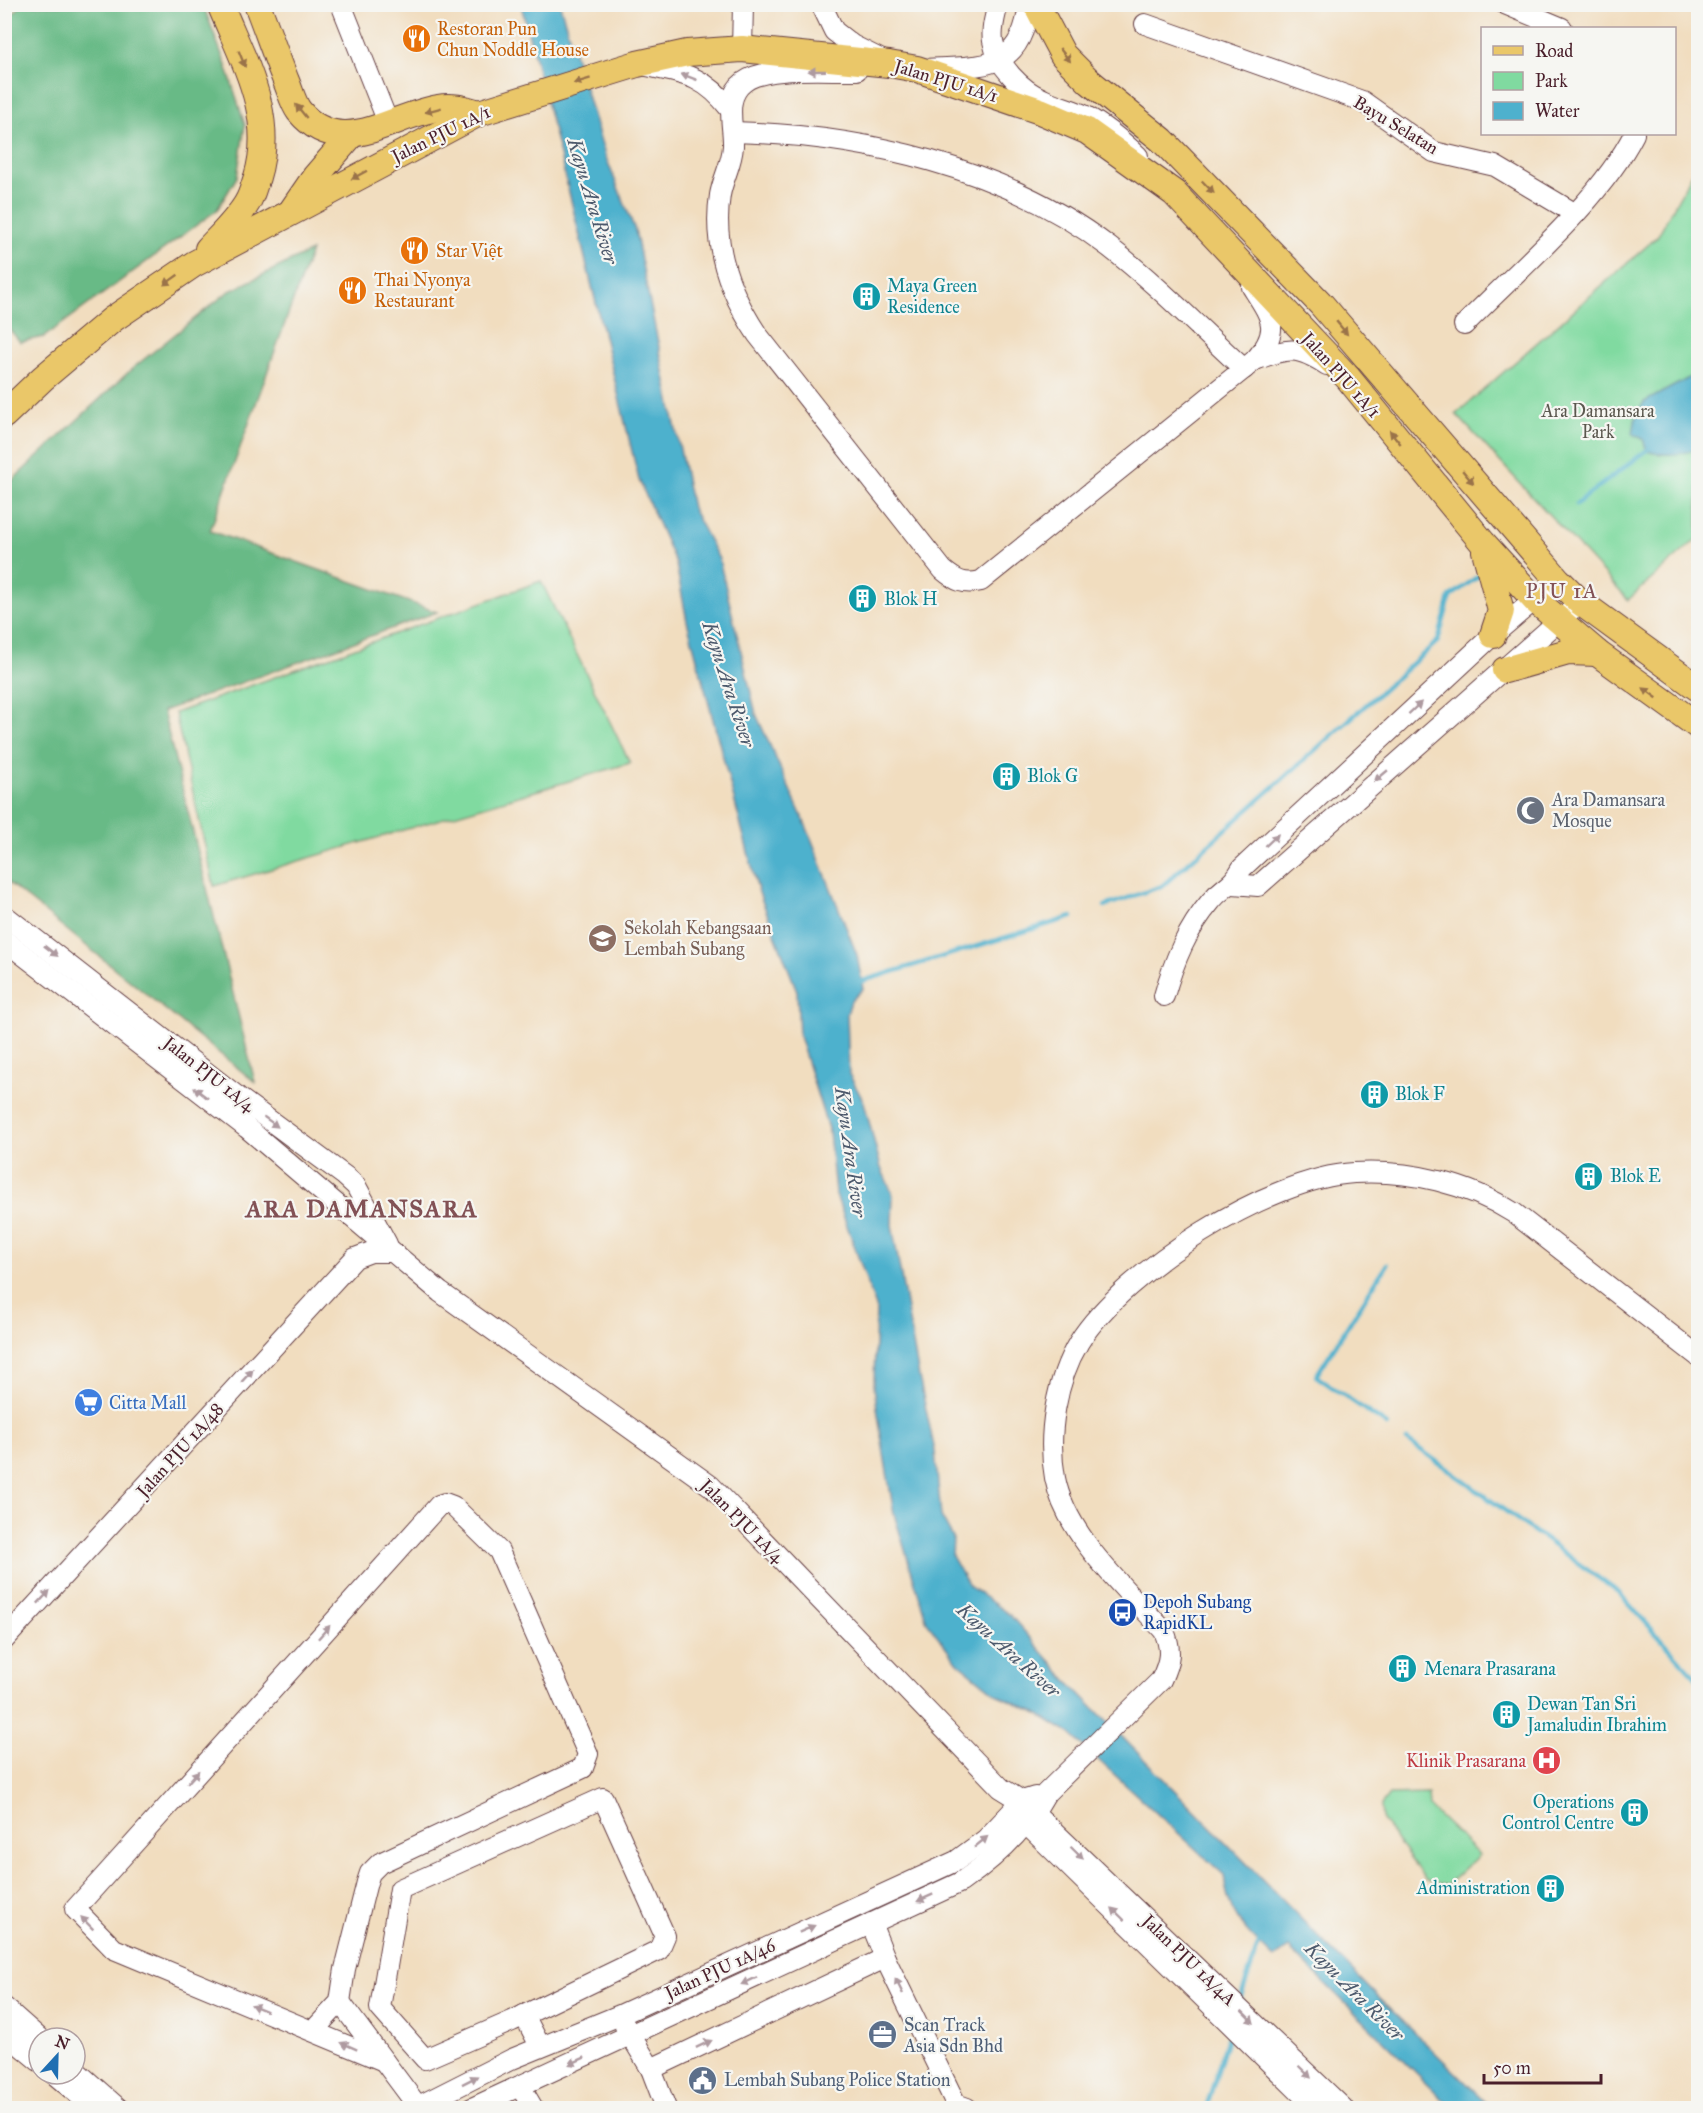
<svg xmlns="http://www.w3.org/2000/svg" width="1703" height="2113" font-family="'IM FELL Great Primer',serif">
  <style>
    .green { fill: #80daa0; stroke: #657c66; stroke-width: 1.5 }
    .forest { fill: #68ba86; stroke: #596c58; stroke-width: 1.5 }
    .water { fill: #4eb1cd; stroke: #4c687c; stroke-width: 1.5 }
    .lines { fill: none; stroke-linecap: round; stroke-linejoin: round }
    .stream { stroke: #4eb1cd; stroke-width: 4.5 }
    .minor-casing { stroke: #633c41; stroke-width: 22 }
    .major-casing { stroke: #633c41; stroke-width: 28 }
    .minor { stroke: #fff; stroke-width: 20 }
    .major { stroke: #eac769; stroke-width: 26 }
    .oneway { fill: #9a734a }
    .oneway2 { fill: #ae9aa0 }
    .labels { text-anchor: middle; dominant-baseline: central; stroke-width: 4.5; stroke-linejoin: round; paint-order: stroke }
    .food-label { font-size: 18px; fill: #c56008; stroke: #f6f6f2; text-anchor: start }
    .street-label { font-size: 18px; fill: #4a1f2b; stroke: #f6f6f2 }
    .culture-label { font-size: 18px; fill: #0d838f; stroke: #f6f6f2; text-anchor: start }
    .park-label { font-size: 18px; fill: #5a574e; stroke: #f6f6f2 }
    .worship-label { font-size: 18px; fill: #5b616d; stroke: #f6f6f2; text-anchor: start }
    .education-label { font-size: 18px; fill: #785e54; stroke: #f6f6f2; text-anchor: start }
    .shop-label { font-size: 18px; fill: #366cbe; stroke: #f6f6f2; text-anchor: start }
    .transit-label { font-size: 18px; fill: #164399; stroke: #f6f6f2; text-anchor: start }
    .health-label { font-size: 18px; fill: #be3a42; stroke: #f6f6f2; text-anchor: end }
    .service-label { font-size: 18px; fill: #4e5e75; stroke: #f6f6f2; text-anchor: start }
    .water-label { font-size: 20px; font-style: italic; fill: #4c596c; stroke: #f6f6f2 }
    .quarter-label { font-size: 21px; letter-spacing: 1.5px; fill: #825155; stroke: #f6f6f2 }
    .district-label { font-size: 24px; font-weight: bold; letter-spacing: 1.5px; fill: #825155; stroke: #f6f6f2 }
  </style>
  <rect width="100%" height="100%" fill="#f6f6f2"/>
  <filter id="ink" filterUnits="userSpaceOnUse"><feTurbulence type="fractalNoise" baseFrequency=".0167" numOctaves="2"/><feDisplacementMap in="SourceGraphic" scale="12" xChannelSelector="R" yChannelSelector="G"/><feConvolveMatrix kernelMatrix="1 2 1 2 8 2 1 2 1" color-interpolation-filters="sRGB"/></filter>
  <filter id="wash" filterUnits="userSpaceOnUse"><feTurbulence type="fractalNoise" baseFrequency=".008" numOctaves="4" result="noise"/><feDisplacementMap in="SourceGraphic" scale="24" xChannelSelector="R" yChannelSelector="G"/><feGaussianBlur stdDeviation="1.35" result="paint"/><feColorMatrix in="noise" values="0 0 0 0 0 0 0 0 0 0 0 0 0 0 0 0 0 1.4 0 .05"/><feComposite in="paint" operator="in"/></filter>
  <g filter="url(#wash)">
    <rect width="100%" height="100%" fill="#f1ddbf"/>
    <!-- green -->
    <g class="green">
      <polygon points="1698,163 1698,538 1628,600 1456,414 1657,237"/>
      <polygon points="541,581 630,763 214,886 175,713"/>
      <polygon points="1428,1794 1429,1807 1479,1855 1448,1884 1435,1883 1425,1879 1382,1820 1381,1805 1389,1795"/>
    </g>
    <!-- forest -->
    <g class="forest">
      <polygon points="22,5 203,5 227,68 245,125 237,177 217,210 44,337 20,342 4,323 4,22"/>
      <polygon points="311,251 210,531 437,612 163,711 255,1082 5,880 5,487 133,368 228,292"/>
    </g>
    <!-- water -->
    <g class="water">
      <path d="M 521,5 L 560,5 L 605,155 L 635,230 L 692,508 L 719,559 L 756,714 L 807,828 L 857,955 L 863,989 L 851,1001 L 847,1014 L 849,1074 L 864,1102 L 881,1168 L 893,1195 L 892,1225 L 919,1377 L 935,1451 L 941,1516 L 953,1538 L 952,1556 L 969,1586 L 1010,1615 L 1073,1687 L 1373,1992 L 1492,2108 L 1452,2108 L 1289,1948 L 1274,1958 C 1246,1931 1227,1916 1224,1875 L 1069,1733 L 1033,1711 L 996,1694 L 958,1663 L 927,1622 L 894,1514 L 882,1442 L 874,1387 L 876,1307 L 835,1192 L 829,1132 L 799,1036 L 797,991 L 758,890 L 687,621 L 676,564 L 639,480 L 559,151 Z"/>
      <path d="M 1698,373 L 1698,446 C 1687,456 1661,456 1647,451 L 1643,439 L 1633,434 L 1636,416 L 1644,402 Z"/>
    </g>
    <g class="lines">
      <!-- stream -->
      <g class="stream">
        <polyline points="1576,504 1650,448"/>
        <polyline points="1105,906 1162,886 1438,641 1450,597 1481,574"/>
        <polyline points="856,983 1072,917"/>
        <polyline points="1387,1425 1316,1376 1387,1264"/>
        <polyline points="1407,1440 1618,1592 1698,1680"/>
        <polyline points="1239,2003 1260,1940"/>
        <polyline points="1206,2108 1230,2031"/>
      </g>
    </g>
  </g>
  <g filter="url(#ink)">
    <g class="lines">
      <defs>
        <g id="minor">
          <polyline points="341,4 389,125"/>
          <polyline points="821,4 834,31 852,45 882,60"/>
          <path d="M 998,4 C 995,17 991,29 993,41 C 997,65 1021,90 1043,99 C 1057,106 1072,109 1086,116 C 1106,127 1121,140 1138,156"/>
          <polyline points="1505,4 1562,28"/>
          <polyline points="1145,24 1362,101 1434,152 1495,166 1574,213"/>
          <polyline points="742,49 743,4"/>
          <path d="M 642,65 C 683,74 703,74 730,109"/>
          <path d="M 925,69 C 981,65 1021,74 1029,4"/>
          <path d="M 857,70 C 829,71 766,65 744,82 C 723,98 734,125 733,146 C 732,164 723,178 720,195 C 712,246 729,292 757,334 L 943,570 C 956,581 964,585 981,581 L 1255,360 C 1282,330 1271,317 1252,287"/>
          <path d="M 733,132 C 862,135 1005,167 1109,247 C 1157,284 1200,329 1244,369"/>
          <path d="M 1464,325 C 1518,270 1600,201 1634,134"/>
          <path d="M 1255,360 C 1289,348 1296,345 1327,365"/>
          <polyline points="1233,884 1258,886 1580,602"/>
          <polyline points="4,915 238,1097 345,1176 356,1186 387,1244"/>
          <polyline points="4,940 247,1128 440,1292 711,1486 1001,1788 1022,1801 1343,2108"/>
          <path d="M 1164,996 C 1174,961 1187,929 1211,901 C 1223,886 1231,888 1242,868 L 1493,635 L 1558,580"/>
          <polyline points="4,1640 355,1258 371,1252 391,1252"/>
          <polygon points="603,1798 665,1936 659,1950 512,2021 425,2059 380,2008 400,1889"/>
          <polyline points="1018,1816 1316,2108"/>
          <polyline points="871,1923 885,1958 956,2104 967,2108"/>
          <polyline points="340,2002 419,2108"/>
          <polyline points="4,2007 39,2038"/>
          <polyline points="524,2015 540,2046"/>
          <polyline points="625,2026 651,2069 666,2108"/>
          <polyline points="313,2031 340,2002 345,1969 367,1882 370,1873 380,1863 583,1768 588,1754 499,1551 453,1506 445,1503 439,1505 75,1909 114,1949 384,2061"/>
          <polyline points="4,2032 39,2061"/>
          <polyline points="651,2069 885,1958"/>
          <polyline points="75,2070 118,2108"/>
          <polyline points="54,2074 94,2108"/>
          <polyline points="520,2086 533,2108"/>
          <polyline points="415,2108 512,2059 620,2015 956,1861 986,1839 1022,1801 1035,1797"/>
          <path d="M 472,2108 L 961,1882 C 995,1858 1026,1830 1046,1793 L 1161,1680 C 1170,1661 1172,1650 1164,1631 C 1126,1589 1066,1536 1055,1478 C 1047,1435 1056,1380 1079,1342 C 1124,1271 1268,1178 1354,1173 C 1410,1170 1467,1183 1514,1213 L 1698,1356"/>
        </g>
        <g id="major">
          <path d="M 257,4 C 267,30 276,56 286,81 C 290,90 293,103 299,111 C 340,161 392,115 438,108 C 453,105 465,109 479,113"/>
          <polyline points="1036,4 1063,55 1090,82 1162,140 1321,304 1558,580 1580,602 1698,688"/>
          <polyline points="293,209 315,177 352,134"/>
          <path d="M 208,249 C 222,234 237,220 247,203 C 252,195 254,185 257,177 C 276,115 243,61 220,4"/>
          <polyline points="4,415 43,378 113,319 194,264 479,113 637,64 687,53 742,49 889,64 917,69 1040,111 1087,131 1174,193 1348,378 1483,543 1535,600 1597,653 1698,726"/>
          <polyline points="1485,551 1501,611 1493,635"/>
          <polyline points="1505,670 1568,652 1597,653"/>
        </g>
      </defs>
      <!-- minor casing -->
      <use href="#minor" class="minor-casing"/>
      <!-- major casing -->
      <use href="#major" class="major-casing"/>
      <!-- minor -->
      <use href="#minor" class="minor"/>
      <!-- major -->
      <use href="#major" class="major"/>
    </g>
    <!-- one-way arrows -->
    <defs><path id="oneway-solid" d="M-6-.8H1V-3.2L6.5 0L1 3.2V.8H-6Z" transform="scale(1.5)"/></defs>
    <g class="oneway">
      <use href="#oneway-solid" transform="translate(1065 55) rotate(51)"/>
      <use href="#oneway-solid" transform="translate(242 59) rotate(68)"/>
      <use href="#oneway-solid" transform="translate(582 81) rotate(163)"/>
      <use href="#oneway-solid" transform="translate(433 110) rotate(165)"/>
      <use href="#oneway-solid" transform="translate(301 111) rotate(-129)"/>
      <use href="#oneway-solid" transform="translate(359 175) rotate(152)"/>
      <use href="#oneway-solid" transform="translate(1208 187) rotate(46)"/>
      <use href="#oneway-solid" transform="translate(171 280) rotate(145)"/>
      <use href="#oneway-solid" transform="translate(1342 328) rotate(50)"/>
      <use href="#oneway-solid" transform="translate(1395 437) rotate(-129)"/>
      <use href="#oneway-solid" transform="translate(1468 477) rotate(50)"/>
      <use href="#oneway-solid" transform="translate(1650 693) rotate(-144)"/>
    </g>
    <g class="oneway2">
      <use href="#oneway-solid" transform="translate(817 71) rotate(179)"/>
      <use href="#oneway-solid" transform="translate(689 77) rotate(-159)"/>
      <use href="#oneway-solid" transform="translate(1415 708) rotate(-43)"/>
      <use href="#oneway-solid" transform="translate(1381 776) rotate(140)"/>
      <use href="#oneway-solid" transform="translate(1272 840) rotate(-43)"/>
      <use href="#oneway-solid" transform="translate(51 951) rotate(38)"/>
      <use href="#oneway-solid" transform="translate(201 1093) rotate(-142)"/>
      <use href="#oneway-solid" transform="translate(271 1122) rotate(36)"/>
      <use href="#oneway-solid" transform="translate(247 1376) rotate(-47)"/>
      <use href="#oneway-solid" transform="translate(44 1597) rotate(-47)"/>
      <use href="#oneway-solid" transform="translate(324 1632) rotate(-48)"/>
      <use href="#oneway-solid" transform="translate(193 1777) rotate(-48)"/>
      <use href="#oneway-solid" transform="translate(981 1842) rotate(-39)"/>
      <use href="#oneway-solid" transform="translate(1077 1853) rotate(44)"/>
      <use href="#oneway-solid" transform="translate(925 1898) rotate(156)"/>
      <use href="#oneway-solid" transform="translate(1118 1914) rotate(-136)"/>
      <use href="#oneway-solid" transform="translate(87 1923) rotate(-135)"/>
      <use href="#oneway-solid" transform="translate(807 1929) rotate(-24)"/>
      <use href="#oneway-solid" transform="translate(749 1981) rotate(155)"/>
      <use href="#oneway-solid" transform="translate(899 1986) rotate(-116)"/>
      <use href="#oneway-solid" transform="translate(259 2008) rotate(-158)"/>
      <use href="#oneway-solid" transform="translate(1248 2017) rotate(45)"/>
      <use href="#oneway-solid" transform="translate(704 2044) rotate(-25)"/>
      <use href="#oneway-solid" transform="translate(349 2046) rotate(-156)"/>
      <use href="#oneway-solid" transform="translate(577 2061) rotate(156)"/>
      <use href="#oneway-solid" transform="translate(1305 2072) rotate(44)"/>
      <use href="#oneway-solid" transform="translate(470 2080) rotate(-27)"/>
    </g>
  </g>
  <!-- icons -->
  <defs>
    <symbol id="restaurant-disc" viewBox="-11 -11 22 22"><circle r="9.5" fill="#e8710a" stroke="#f6f6f2"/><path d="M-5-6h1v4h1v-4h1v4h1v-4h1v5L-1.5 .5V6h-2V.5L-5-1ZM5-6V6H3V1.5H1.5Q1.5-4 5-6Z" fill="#fff"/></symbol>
    <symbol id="building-disc" viewBox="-11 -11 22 22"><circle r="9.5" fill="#0f9aa8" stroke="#f6f6f2"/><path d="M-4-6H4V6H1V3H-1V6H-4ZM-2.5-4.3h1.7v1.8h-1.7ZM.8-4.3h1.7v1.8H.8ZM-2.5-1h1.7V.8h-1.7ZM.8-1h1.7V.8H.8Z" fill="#fff"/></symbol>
    <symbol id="mosque-disc" viewBox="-11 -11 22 22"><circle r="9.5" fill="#6b7280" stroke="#f6f6f2"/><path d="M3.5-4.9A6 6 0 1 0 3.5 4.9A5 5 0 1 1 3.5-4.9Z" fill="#fff"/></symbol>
    <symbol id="school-disc" viewBox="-11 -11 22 22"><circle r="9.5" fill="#8d6e63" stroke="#f6f6f2"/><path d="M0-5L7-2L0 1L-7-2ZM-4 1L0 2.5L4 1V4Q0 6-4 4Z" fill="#fff"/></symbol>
    <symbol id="supermarket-disc" viewBox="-11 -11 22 22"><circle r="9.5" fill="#3f7fe0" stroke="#f6f6f2"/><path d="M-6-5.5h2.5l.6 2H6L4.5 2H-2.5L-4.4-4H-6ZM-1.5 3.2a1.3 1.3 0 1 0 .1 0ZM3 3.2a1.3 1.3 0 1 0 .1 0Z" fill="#fff"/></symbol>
    <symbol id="bus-disc" viewBox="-11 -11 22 22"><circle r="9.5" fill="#1a4fb4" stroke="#f6f6f2"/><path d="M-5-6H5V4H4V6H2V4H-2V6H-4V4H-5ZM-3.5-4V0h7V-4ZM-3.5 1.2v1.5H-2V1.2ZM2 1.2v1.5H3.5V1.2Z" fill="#fff"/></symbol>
    <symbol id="hospital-disc" viewBox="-11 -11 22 22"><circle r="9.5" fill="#e0444e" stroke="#f6f6f2"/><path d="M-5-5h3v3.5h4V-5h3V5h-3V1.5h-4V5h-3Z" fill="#fff"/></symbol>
    <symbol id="office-disc" viewBox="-11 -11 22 22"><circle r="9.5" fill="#5c6f8a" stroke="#f6f6f2"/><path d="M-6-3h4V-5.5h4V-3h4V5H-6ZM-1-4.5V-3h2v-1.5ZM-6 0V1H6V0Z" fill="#fff"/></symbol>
    <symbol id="civic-disc" viewBox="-11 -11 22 22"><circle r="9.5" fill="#5c6f8a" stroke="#f6f6f2"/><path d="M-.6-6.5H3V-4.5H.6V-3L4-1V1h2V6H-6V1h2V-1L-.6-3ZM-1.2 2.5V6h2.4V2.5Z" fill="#fff"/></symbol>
  </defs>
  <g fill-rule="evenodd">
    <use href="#restaurant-disc" x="400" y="22" width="33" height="33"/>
    <use href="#restaurant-disc" x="398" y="234" width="33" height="33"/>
    <use href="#restaurant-disc" x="336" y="274" width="33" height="33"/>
    <use href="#building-disc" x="850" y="280" width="33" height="33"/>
    <use href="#building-disc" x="846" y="582" width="33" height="33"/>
    <use href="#building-disc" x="990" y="760" width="33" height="33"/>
    <use href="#mosque-disc" x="1514" y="794" width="33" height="33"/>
    <use href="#school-disc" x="586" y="922" width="33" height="33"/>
    <use href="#building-disc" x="1358" y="1078" width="33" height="33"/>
    <use href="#building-disc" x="1572" y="1160" width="33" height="33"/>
    <use href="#supermarket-disc" x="72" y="1386" width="33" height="33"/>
    <use href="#bus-disc" x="1106" y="1596" width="33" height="33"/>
    <use href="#building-disc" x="1386" y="1652" width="33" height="33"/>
    <use href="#building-disc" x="1490" y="1698" width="33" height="33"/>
    <use href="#hospital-disc" x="1530" y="1744" width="33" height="33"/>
    <use href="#building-disc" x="1618" y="1796" width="33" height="33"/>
    <use href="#building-disc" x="1534" y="1872" width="33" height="33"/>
    <use href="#office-disc" x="866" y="2018" width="33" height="33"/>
    <use href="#civic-disc" x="686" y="2064" width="33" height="33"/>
  </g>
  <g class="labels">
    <!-- food labels -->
    <g class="food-label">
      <text x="437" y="29">Restoran Pun<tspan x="437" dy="21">Chun Noddle House</tspan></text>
      <text x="436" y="251">Star Việt</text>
      <text x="374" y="280">Thai Nyonya<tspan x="374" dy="21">Restaurant</tspan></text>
    </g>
    <!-- street labels -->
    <g class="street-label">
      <text transform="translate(946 81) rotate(17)">Jalan PJU 1A/1</text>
      <text transform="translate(1396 125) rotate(31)">Bayu Selatan</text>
      <text transform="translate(441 134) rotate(-26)">Jalan PJU 1A/1</text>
      <text transform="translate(1341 375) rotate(48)">Jalan PJU 1A/1</text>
      <text transform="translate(209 1074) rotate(38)">Jalan PJU 1A/4</text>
      <text transform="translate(180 1450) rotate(-48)">Jalan PJU 1A/48</text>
      <text transform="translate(742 1521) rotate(45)">Jalan PJU 1A/4</text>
      <text transform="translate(1189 1960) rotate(44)">Jalan PJU 1A/4A</text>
      <text transform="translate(720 1969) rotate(-25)">Jalan PJU 1A/46</text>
    </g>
    <!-- culture labels -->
    <g class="culture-label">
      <text x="887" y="286">Maya Green<tspan x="887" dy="21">Residence</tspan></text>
      <text x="884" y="599">Blok H</text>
      <text x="1027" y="776">Blok G</text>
      <text x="1395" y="1094">Blok F</text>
      <text x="1610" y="1176">Blok E</text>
      <text x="1424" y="1669">Menara Prasarana</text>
      <text x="1527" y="1704">Dewan Tan Sri<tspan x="1527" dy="21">Jamaludin Ibrahim</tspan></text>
      <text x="1614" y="1802" text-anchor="end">Operations<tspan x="1614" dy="21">Control Centre</tspan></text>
      <text x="1530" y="1888" text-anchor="end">Administration</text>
    </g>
    <!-- park labels -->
    <g class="park-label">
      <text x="1598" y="411">Ara Damansara<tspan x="1598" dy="21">Park</tspan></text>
    </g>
    <!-- worship labels -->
    <g class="worship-label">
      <text x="1552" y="800">Ara Damansara<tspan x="1552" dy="21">Mosque</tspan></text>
    </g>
    <!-- education labels -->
    <g class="education-label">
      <text x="624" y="928">Sekolah Kebangsaan<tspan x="624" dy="21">Lembah Subang</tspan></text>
    </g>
    <!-- shop labels -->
    <g class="shop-label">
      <text x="109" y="1403">Citta Mall</text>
    </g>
    <!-- transit labels -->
    <g class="transit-label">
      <text x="1143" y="1602">Depoh Subang<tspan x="1143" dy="21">RapidKL</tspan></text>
    </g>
    <!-- health labels -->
    <g class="health-label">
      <text x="1526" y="1761">Klinik Prasarana</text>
    </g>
    <!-- service labels -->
    <g class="service-label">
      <text x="904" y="2025">Scan Track<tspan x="904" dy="21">Asia Sdn Bhd</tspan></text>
      <text x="724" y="2080">Lembah Subang Police Station</text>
    </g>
    <!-- water labels -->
    <g class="water-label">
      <text transform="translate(593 201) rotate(73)">Kayu Ara River</text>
      <text transform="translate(729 684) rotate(72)">Kayu Ara River</text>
      <text transform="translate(851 1152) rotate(82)">Kayu Ara River</text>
      <text transform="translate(1009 1650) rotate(42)">Kayu Ara River</text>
      <text transform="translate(1355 1991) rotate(45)">Kayu Ara River</text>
    </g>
    <!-- quarter labels -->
    <g class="quarter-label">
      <text x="1562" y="591">PJU 1A</text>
    </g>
    <!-- district labels -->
    <g class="district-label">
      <text x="362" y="1209">ARA DAMANSARA</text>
    </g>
  </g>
  <!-- margin -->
  <rect width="1703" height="2113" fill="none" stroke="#f6f6f2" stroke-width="24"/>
  <!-- legend -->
  <rect x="1481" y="27" width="195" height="108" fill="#f6f6f2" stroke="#b1a0a2" stroke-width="1.5"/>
  <rect x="1493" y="46" width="30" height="9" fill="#eac769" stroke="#b1a0a2" stroke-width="1.5"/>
  <text x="1535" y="57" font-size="18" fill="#4a1f2b">Road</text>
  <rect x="1493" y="72" width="30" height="18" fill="#80daa0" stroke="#b1a0a2" stroke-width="1.5"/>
  <text x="1535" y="87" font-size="18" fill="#4a1f2b">Park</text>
  <rect x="1493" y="102" width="30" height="18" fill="#4eb1cd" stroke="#b1a0a2" stroke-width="1.5"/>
  <text x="1535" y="117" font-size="18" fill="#4a1f2b">Water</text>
  <!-- north arrow -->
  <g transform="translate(57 2056) rotate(22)"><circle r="28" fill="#f6f6f2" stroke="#b1a0a2" stroke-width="1.5"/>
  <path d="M0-4.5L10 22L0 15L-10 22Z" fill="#1f6fb2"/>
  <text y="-9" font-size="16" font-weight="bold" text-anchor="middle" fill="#4a1f2b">N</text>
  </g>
  <!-- scale -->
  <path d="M1484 2074v9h117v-9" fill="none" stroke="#4a1f2b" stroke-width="3"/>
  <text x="1493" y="2074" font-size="18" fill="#4a1f2b" stroke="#f6f6f2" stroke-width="4.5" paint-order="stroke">50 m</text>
</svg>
